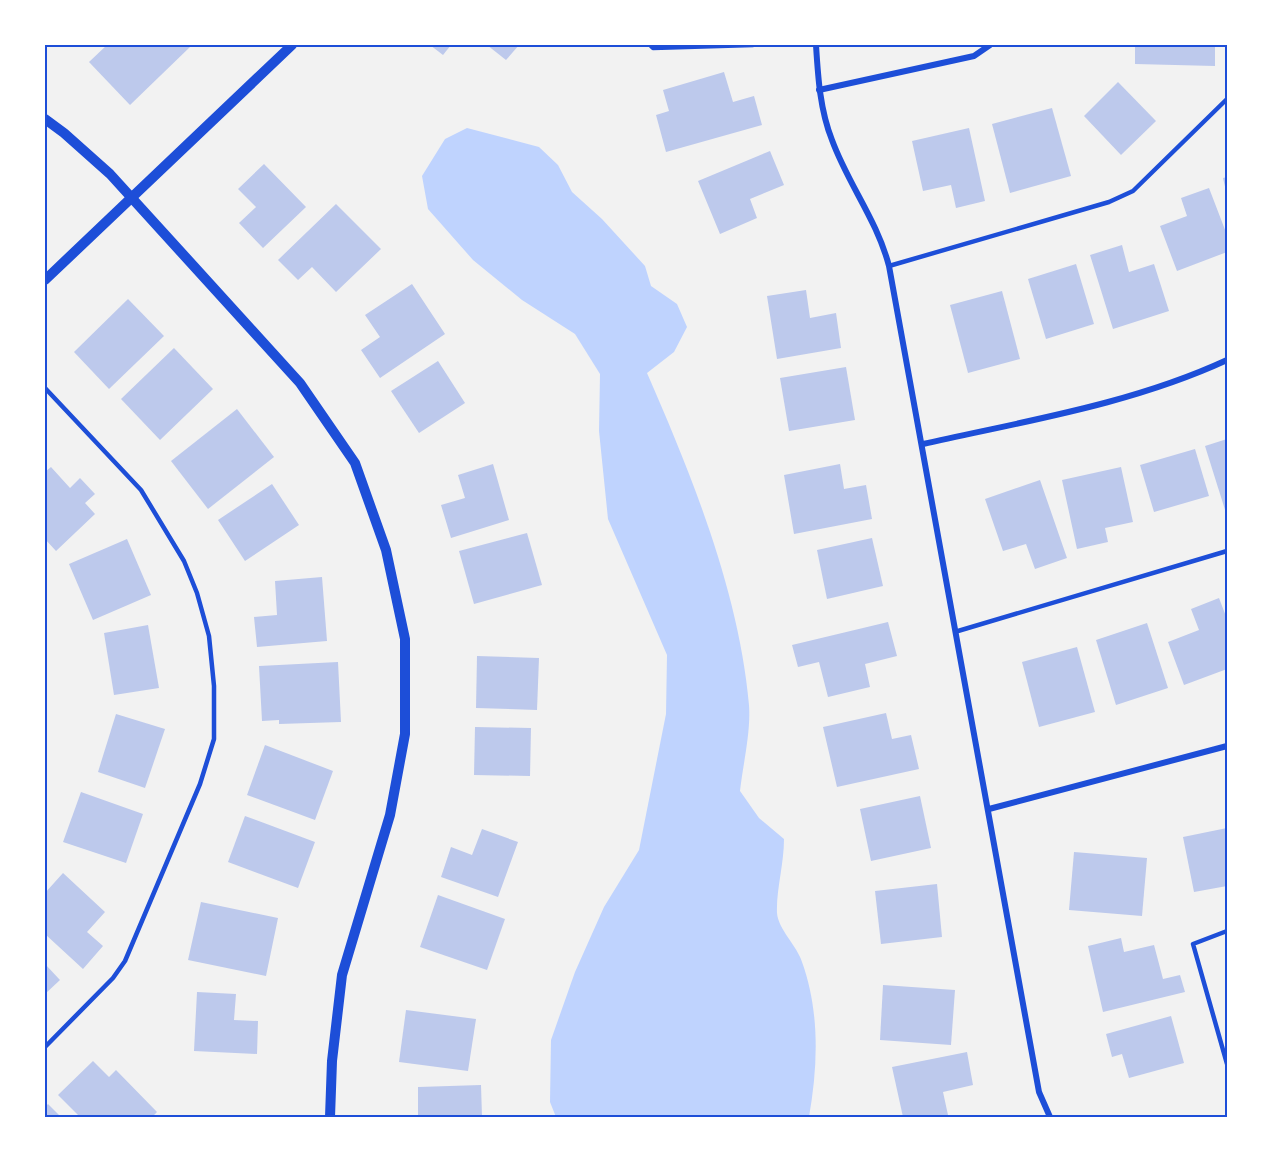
<svg xmlns="http://www.w3.org/2000/svg" width="1272" height="1162" font-family="Lato,sans-serif">
  <style>
    .water { fill: #bfd3fe }
    .building { fill: #bdc9ec }
    .lines { fill: none; stroke-linecap: round; stroke-linejoin: round }
    .service { stroke: #1d4ed8; stroke-width: 4.5 }
    .minor { stroke: #1d4ed8; stroke-width: 6 }
    .tertiary { stroke: #1d4ed8; stroke-width: 10 }
    .neatline { fill: none; stroke: #1d4ed8; stroke-width: 2 }
  </style>
  <rect width="100%" height="100%" fill="#f2f2f2"/>
  <!-- water -->
  <path class="water" d="M 467,128 L 539,147 L 558,165 L 572,192 L 602,219 L 645,266 L 651,286 L 677,304 L 687,327 L 674,352 L 647,373 C 692,476 739,592 749,705 C 751,732 743,764 740,791 L 759,818 L 784,839 C 784,864 776,891 777,913 C 778,929 797,946 802,962 C 820,1012 818,1066 809,1117 L 556,1117 L 550,1102 L 551,1040 L 575,972 L 604,907 L 639,850 L 666,714 L 667,655 L 608,519 L 599,431 L 600,374 L 575,334 L 522,300 L 473,260 L 428,209 L 422,176 L 445,139 Z"/>
  <!-- building -->
  <g class="building">
    <polygon points="107,45 188,45 190,47 130,105 89,62"/>
    <polygon points="430,45 451,45 443,55"/>
    <polygon points="487,45 519,45 506,60"/>
    <polygon points="1135,45 1215,45 1215,66 1135,64"/>
    <polygon points="724,72 733,102 754,96 762,125 666,152 656,115 669,111 663,90"/>
    <polygon points="1118,82 1156,121 1121,155 1084,116"/>
    <polygon points="1052,108 1071,176 1010,193 992,124"/>
    <polygon points="969,128 985,201 956,208 951,185 923,191 912,141"/>
    <polygon points="770,151 784,185 750,199 757,218 720,234 698,181"/>
    <polygon points="264,164 306,207 263,248 239,223 256,207 238,189"/>
    <polygon points="1227,177 1227,191 1226,191 1223,178"/>
    <polygon points="1209,188 1227,235 1227,252 1177,271 1160,226 1187,216 1181,198"/>
    <polygon points="336,204 381,249 336,292 312,267 298,280 278,260"/>
    <polygon points="1122,245 1129,272 1154,264 1169,311 1113,329 1090,255"/>
    <polygon points="1076,264 1094,324 1046,339 1028,279"/>
    <polygon points="412,284 445,334 380,378 361,350 380,337 365,315"/>
    <polygon points="806,290 810,318 836,313 841,348 777,359 767,296"/>
    <polygon points="1002,291 1020,359 968,373 950,305"/>
    <polygon points="128,299 164,336 109,389 74,352"/>
    <polygon points="174,348 213,389 160,440 121,399"/>
    <polygon points="438,361 465,403 419,433 391,391"/>
    <polygon points="846,367 855,420 789,431 780,378"/>
    <polygon points="237,409 274,457 208,509 171,461"/>
    <polygon points="1227,439 1227,513 1226,513 1205,446"/>
    <polygon points="1195,449 1209,496 1154,512 1140,465"/>
    <polygon points="493,464 509,520 451,538 441,505 465,498 458,475"/>
    <polygon points="840,464 844,489 866,485 872,519 794,534 784,475"/>
    <polygon points="51,467 70,488 80,478 95,494 85,503 95,514 56,551 45,539 45,472"/>
    <polygon points="1121,467 1133,522 1105,528 1108,542 1077,549 1062,480"/>
    <polygon points="1040,480 1067,558 1035,569 1026,544 1003,551 985,499"/>
    <polygon points="272,484 299,525 245,561 218,520"/>
    <polygon points="527,533 542,585 474,604 459,551"/>
    <polygon points="872,538 883,586 827,599 817,550"/>
    <polygon points="127,539 151,595 93,620 69,564"/>
    <polygon points="322,577 327,641 257,647 254,617 277,615 275,581"/>
    <polygon points="1219,598 1227,619 1227,669 1184,685 1168,642 1199,630 1191,609"/>
    <polygon points="888,622 897,656 865,664 870,687 828,697 819,662 798,667 792,645"/>
    <polygon points="1147,623 1168,688 1116,705 1096,640"/>
    <polygon points="148,625 159,688 114,695 104,633"/>
    <polygon points="1077,647 1095,712 1039,727 1022,662"/>
    <polygon points="477,656 539,658 537,710 476,708"/>
    <polygon points="338,662 341,722 279,724 279,720 262,721 259,666"/>
    <polygon points="886,713 892,739 911,735 919,769 837,787 823,727"/>
    <polygon points="116,714 165,729 145,788 98,772"/>
    <polygon points="475,727 531,728 530,776 474,775"/>
    <polygon points="265,745 333,771 315,820 247,795"/>
    <polygon points="81,792 143,814 126,863 63,842"/>
    <polygon points="920,796 931,848 871,861 860,809"/>
    <polygon points="245,816 315,842 298,888 228,862"/>
    <polygon points="1227,828 1227,886 1194,892 1183,837"/>
    <polygon points="482,829 518,842 498,897 441,877 451,847 472,855"/>
    <polygon points="1074,852 1147,858 1142,916 1069,910"/>
    <polygon points="63,873 105,912 87,932 103,946 83,969 45,934 45,893"/>
    <polygon points="937,884 942,937 881,944 875,891"/>
    <polygon points="438,895 505,919 487,970 420,947"/>
    <polygon points="201,902 278,918 266,976 188,960"/>
    <polygon points="1121,938 1124,952 1154,945 1163,979 1180,975 1185,992 1103,1012 1088,946"/>
    <polygon points="45,964 60,980 45,994"/>
    <polygon points="883,985 955,990 951,1045 880,1040"/>
    <polygon points="197,992 236,994 234,1020 258,1021 257,1054 194,1051"/>
    <polygon points="406,1010 476,1019 468,1071 399,1062"/>
    <polygon points="1171,1016 1184,1063 1129,1078 1122,1054 1112,1057 1106,1034"/>
    <polygon points="967,1052 973,1085 943,1092 948,1115 903,1117 892,1067"/>
    <polygon points="93,1061 109,1077 116,1070 157,1112 152,1117 80,1117 58,1095"/>
    <polygon points="481,1085 482,1117 407,1117 418,1115 418,1087"/>
    <polygon points="48,1104 61,1117 45,1117 45,1107"/>
  </g>
  <g class="lines">
    <!-- service -->
    <g class="service">
      <polyline points="650,45 653,48 753,45"/>
      <polyline points="889,266 1109,202 1133,191 1227,99"/>
      <polyline points="45,388 141,490 184,561 197,593 209,636 214,686 214,739 200,784 125,961 113,978 45,1047"/>
      <polyline points="958,631 1227,551"/>
      <polyline points="1227,931 1193,944 1227,1064"/>
    </g>
    <!-- minor -->
    <g class="minor">
      <path d="M 816,45 C 818,77 820,110 832,140 C 848,184 877,220 889,266 L 1039,1092 L 1050,1117"/>
      <polyline points="819,90 974,56 990,45"/>
      <path d="M 923,444 C 1025,421 1132,404 1227,360"/>
      <polyline points="989,809 1227,746"/>
    </g>
    <!-- tertiary -->
    <g class="tertiary">
      <polyline points="45,119 64,133 110,174 300,383 355,463 386,550 405,639 405,734 390,815 342,975 332,1061 330,1117"/>
      <polyline points="45,280 292,45"/>
    </g>
  </g>
  <!-- border -->
  <rect width="1272" height="1162" fill="none" stroke="#ffffff" stroke-width="93"/>
  <rect x="46" y="46" width="1180" height="1070" class="neatline"/>
</svg>
